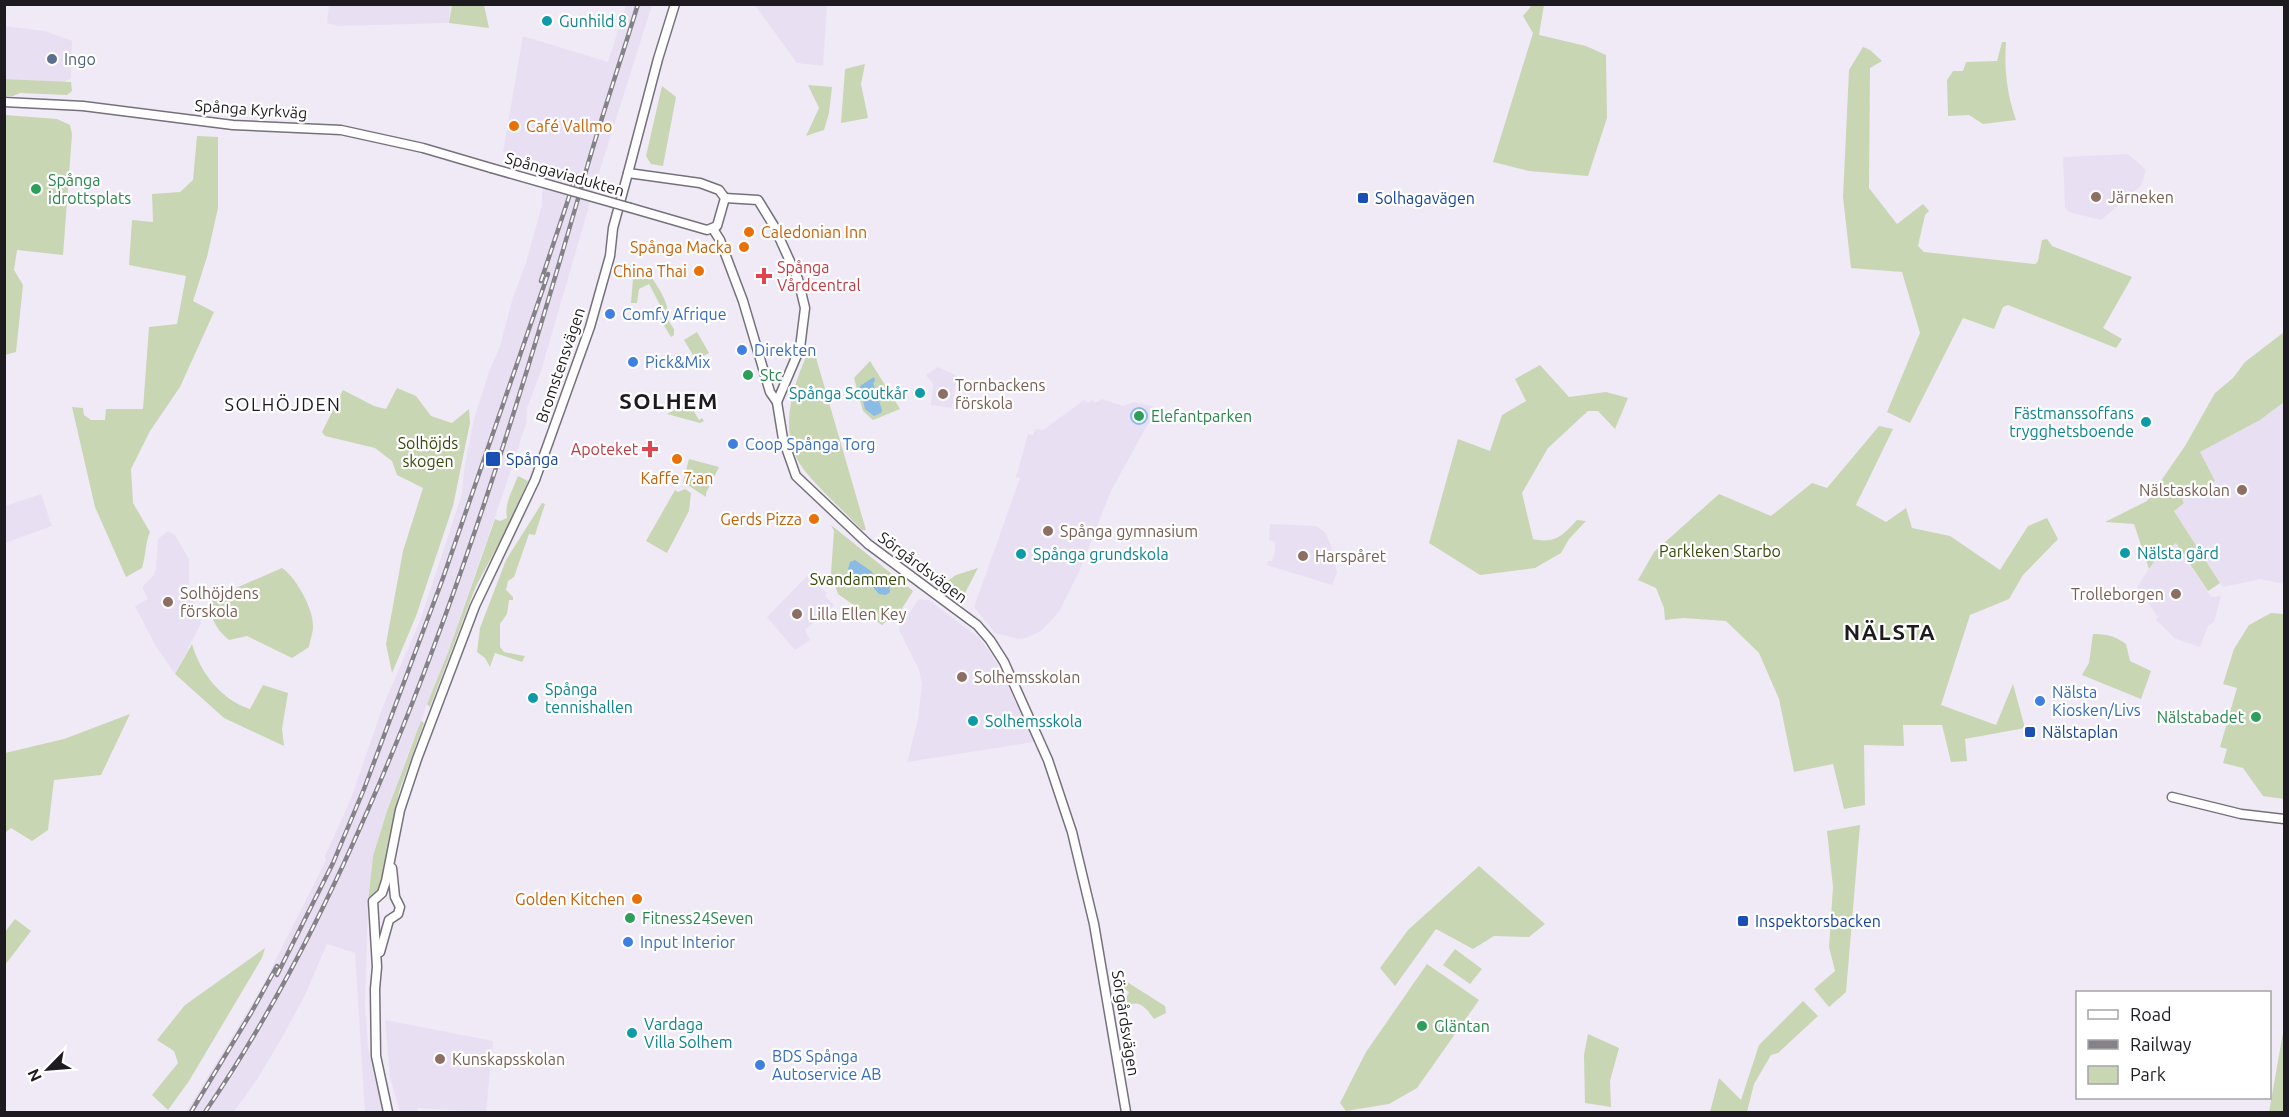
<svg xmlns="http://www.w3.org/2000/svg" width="2289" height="1117" font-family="Ubuntu,sans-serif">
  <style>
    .built { fill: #e9dff3 }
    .green { fill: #c8d6b3 }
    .water { fill: #89bbe4 }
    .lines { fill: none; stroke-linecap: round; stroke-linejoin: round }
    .tertiary-casing { stroke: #76707c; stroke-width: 11 }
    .tertiary { stroke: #fff; stroke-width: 8 }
    .rail-casing { stroke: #848189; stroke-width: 4.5 }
    .rail { stroke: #fff; stroke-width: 2; stroke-dasharray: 7; stroke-linecap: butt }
    .tertiary-bridge-casing { stroke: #76707c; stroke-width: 11; stroke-linecap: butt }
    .tertiary-bridge { stroke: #fff; stroke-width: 8 }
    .culture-dot { fill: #0f9aa8; stroke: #fff; stroke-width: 2 }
    .service-dot { fill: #5c6f8a; stroke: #fff; stroke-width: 2 }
    .food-dot { fill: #e8710a; stroke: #fff; stroke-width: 2 }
    .leisure-dot { fill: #2e9e5b; stroke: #fff; stroke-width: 2 }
    .education-dot { fill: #8d6e63; stroke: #fff; stroke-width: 2 }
    .transit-dot { fill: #1a4fb4; stroke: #fff; stroke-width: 2 }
    .health-dot { fill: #e0444e; stroke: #fff; stroke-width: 2 }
    .shop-dot { fill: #3f7fe0; stroke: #fff; stroke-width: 2 }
    .labels { text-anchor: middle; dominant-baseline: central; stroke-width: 4.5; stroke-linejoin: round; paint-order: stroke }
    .culture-label { font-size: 16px; fill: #0d838f; stroke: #fff; text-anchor: start }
    .service-label { font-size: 16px; fill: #4e5e75; stroke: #fff; text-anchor: start }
    .street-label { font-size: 16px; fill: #1d1b20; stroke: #fff }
    .food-label { font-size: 16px; fill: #c56008; stroke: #fff; text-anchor: end }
    .leisure-label { font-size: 16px; fill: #27864d; stroke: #fff; text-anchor: start }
    .education-label { font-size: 16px; fill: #785e54; stroke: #fff; text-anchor: start }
    .transit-label { font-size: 16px; fill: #164399; stroke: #fff; text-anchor: start }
    .health-label { font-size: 16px; fill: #be3a42; stroke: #fff; text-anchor: start }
    .shop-label { font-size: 16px; fill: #366cbe; stroke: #fff; text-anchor: start }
    .park-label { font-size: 16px; fill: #364909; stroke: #fff }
    .neighbourhood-label { font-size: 18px; letter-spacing: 1.5px; fill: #1d1b20; stroke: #fff }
    .district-label { font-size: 22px; font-weight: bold; letter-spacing: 1.5px; fill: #1d1b20; stroke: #fff }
  </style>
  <rect width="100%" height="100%" fill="#f0eaf7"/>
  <!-- built -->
  <g class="built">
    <polygon points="754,4 827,5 823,66 797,63"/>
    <polygon points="329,5 450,5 449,23 338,26 327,23"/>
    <polygon points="626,5 652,5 594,189 541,371 527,408 526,424 507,482 449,650 427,704 416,738 413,740 387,811 373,856 368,902 365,1005 368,1047 383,1112 365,1112 355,953 327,944 304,997 284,1034 258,1078 234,1112 186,1112 261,989 326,860 325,856 350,801 383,706 420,621 462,494 464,470 474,419 489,372 500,346 513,297 526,263 542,205 542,193 549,170 503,152 523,36 608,62"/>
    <polygon points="4,26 45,31 72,41 71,78 64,82 5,79"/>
    <polygon points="2128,154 2146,170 2141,186 2101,220 2069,212 2065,208 2063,157"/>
    <polygon points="938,367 957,376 952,408 931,405 933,384 926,375"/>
    <polygon points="1102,399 1123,406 1135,402 1154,407 1155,411 1111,491 1079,572 1059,612 1041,631 1026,638 1018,639 995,633 974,607 1020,478 1016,477 1028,434 1033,435 1036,429 1043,430 1084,400 1088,403 1092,400 1095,403"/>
    <polygon points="2284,402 2284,584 2260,579 2223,587 2174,511 2184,503 2182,499 2200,452 2260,420"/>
    <polygon points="41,494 52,526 5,543 5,506"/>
    <polygon points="1270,524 1316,526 1325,532 1331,546 1337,572 1332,585 1267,565 1268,561 1272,561 1275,551 1275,542 1269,540"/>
    <polygon points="168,531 175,535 189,559 189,586 201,623 175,674 155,645 135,606 148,599 142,587 153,576 156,569 158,539"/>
    <polygon points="2176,543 2211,597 2221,596 2214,622 2208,626 2200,647 2176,639 2156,620 2158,617 2137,587 2162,549 2164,551"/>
    <polygon points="807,576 827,593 825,596 834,605 805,630 810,640 795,650 767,617"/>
    <polygon points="919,599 929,600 978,637 988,650 998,665 1034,742 907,762 918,719 922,684 919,670 899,630 900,626"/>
    <polygon points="385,1020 493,1041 486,1112 417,1108 417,1111 435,1112 400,1112 390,1077"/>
  </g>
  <!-- green -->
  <g class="green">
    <polygon points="452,5 484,5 489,28 449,23"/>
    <polygon points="1532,5 1544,5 1539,35 1586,46 1606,55 1607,118 1588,176 1529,171 1493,162 1533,33 1523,16"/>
    <path d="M 2002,42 L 2006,42 C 2004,68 2007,95 2016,120 L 1983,124 L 1969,115 L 1948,116 L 1947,80 L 1953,71 L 1963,71 L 1966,62 L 1997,61 Z"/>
    <polygon points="1863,47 1870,50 1882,61 1870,68 1869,188 1897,224 1923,204 1929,211 1925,215 1918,246 1924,252 2035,264 2038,261 2042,240 2047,239 2052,246 2132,277 2103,328 2122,339 2116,348 2008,305 2003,307 1994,329 1963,318 1910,423 1887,412 1920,333 1902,272 1851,268 1843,197 1849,70"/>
    <polygon points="865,64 861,84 868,118 841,123 845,69"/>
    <polygon points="4,79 71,82 72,91 67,95 20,93 13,96 5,96"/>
    <polygon points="808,85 832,87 829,113 824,130 806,136 819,108"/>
    <polygon points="662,86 676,97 663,166 651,164 646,156"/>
    <polygon points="5,115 57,119 70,125 72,134 63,255 17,250 14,270 23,285 16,352 5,355"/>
    <path d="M 197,136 L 218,137 L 218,208 L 207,257 L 193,301 L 214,312 L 180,387 L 150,431 L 131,469 L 133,503 L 150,532 C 145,544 146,555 142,568 L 126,577 L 95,507 L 72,407 L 83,408 L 84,415 L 91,420 L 105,420 L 106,409 L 143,409 L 149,327 L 177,324 L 186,276 L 129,265 L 132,220 L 153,222 L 152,194 L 180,192 L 193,180 Z"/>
    <path d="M 630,265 L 647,270 C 656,285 671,303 668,320 L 674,329 L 674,335 L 671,337 L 660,319 L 666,316 L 649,284 L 639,289 L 637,303 L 631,303 L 633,279 L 628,271 Z"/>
    <polygon points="697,332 709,353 696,360 684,340"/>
    <polygon points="2284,332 2284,402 2260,420 2200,452 2215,481 2182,499 2184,503 2174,511 2220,583 2208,591 2176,543 2164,552 2162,550 2149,569 2134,524 2105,522 2147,501 2185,446 2215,393 2233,378 2245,362"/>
    <path d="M 812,344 L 866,530 L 862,530 C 843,510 821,491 804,470 C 775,433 794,381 812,344 Z"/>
    <polygon points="870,361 900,409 873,420 863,411 854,378"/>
    <path d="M 1540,365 L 1569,397 L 1606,392 L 1628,398 L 1615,429 L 1598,411 L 1588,411 L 1548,448 L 1522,493 L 1533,539 C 1556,544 1562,536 1577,520 L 1586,521 L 1569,539 L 1561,553 L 1535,568 L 1480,575 L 1429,543 L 1458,439 L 1490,451 L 1502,415 L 1526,401 L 1515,379 Z"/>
    <polygon points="397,388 416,396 431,416 452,423 469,409 470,423 453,506 416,616 392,673 386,644 403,551 423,488 397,475 392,461 375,448 325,436 322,432 343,390 374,406 386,409"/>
    <polygon points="689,403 699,420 702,418 704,421 700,423 667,414"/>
    <polygon points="1879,426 1893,429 1856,505 1886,522 1906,508 1912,528 1950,536 2000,570 2028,526 2047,518 2058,539 2023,575 2009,599 1970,615 1941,705 1996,725 2013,684 2025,728 1965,739 1967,761 1951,762 1942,725 1903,725 1904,746 1864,745 1865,805 1844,809 1833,764 1794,772 1779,699 1759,653 1726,621 1683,618 1665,620 1664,608 1656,588 1638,580 1654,552 1719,494 1771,516 1812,483 1827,488"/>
    <polygon points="689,459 719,467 706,493 706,497 683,482"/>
    <path d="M 518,476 L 528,481 L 516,508 L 516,512 L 476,586 L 430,707 L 427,704 L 449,650 L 495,519 L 500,521 L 507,518 C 504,504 513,489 518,476 Z"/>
    <polygon points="685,489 691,493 689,511 667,553 646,541 675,490 678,492"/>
    <polygon points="542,503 545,504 535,535 529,534 514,577 508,581 506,590 513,597 513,600 509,600 507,614 500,624 500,647 504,652 525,656 522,662 495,653 490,667 485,658 477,652 480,628 506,560"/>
    <polygon points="831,525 913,591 896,618 890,618 882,625 838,594 831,573 834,531"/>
    <path d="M 282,568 C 296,577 314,610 313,627 C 313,633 310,640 309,647 L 292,658 L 247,636 L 229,640 C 216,629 207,615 213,598 Z"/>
    <polygon points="978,568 963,597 954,595 942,585 956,575"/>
    <polygon points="2271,613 2284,614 2284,799 2263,796 2243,768 2223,763 2227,749 2220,747 2237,688 2223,684 2234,649 2249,625"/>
    <path d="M 2093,634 C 2106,634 2115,636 2126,644 L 2130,661 L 2151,671 L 2141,699 L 2082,675 L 2089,663 Z"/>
    <path d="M 192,644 C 200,672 221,700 250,709 L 263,685 L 288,693 L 282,729 L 284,746 L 224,718 L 175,674 Z"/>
    <polygon points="130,714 101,775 54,780 48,830 32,841 11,828 5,833 5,753 64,739"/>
    <polygon points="421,721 424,723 399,792 380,888 368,902 373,856 387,811"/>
    <polygon points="1860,825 1846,992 1829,1007 1814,989 1835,971 1829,947 1833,887 1827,831"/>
    <polygon points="1479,866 1545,924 1529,937 1494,936 1473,949 1436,929 1395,986 1380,968 1408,930"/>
    <polygon points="15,919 31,931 5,965 5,932"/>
    <polygon points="265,948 262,958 189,1081 168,1110 152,1095 178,1063 174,1051 157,1040 185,1005"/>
    <polygon points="1455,949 1482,969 1470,984 1443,965"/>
    <polygon points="1427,964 1479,1000 1417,1088 1389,1104 1346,1111 1340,1103 1366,1052"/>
    <path d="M 1116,975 L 1165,1006 L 1166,1013 L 1154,1019 C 1146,1008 1139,998 1126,1007 L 1122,1004 L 1121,998 L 1126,998 L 1129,992 L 1120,985 L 1117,985 Z"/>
    <polygon points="1803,1001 1818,1016 1778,1053 1771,1055 1754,1084 1747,1112 1710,1112 1719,1078 1741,1100 1759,1045"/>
    <polygon points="2284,1027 2284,1112 2269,1112"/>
    <polygon points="1588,1034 1619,1048 1610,1081 1611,1107 1585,1103 1584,1055"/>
  </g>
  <!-- water -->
  <g class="water">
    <polygon points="874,377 875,381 873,383 882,410 881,413 874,416 865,409 860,386"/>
    <circle cx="1139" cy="416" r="9"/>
    <polygon points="855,560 871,571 877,579 886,579 889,582 890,592 886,595 879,594 870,584 854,581 848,569 850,562"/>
  </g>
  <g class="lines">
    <defs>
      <g id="tertiary">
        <polyline points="4,102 83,106 233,125 341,130 423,148 491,168"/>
        <polyline points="628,173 700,183 719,190 725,198 717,226 707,230 631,208"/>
        <polyline points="725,198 758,200 774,226 798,279 805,308 800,348 777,402 783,439 796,476 868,544 977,625 990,640 1004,662 1048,760 1072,832 1094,924 1126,1112"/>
        <polyline points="713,229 720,240 743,301 770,392 777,402"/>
        <polyline points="2172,797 2241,814 2284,819"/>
        <polyline points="380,952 389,920 398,914 400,907 395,897 392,868"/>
        <polyline points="388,1112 376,1056 375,989 377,967 373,901 382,893 386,881 400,810 417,759 475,606 535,480 590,327 610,256 613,228 628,173 658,59 675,4"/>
      </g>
    </defs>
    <!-- tertiary casing -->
    <use href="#tertiary" class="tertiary-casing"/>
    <!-- tertiary -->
    <use href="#tertiary" class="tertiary"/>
    <defs>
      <g id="rail">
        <polyline points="541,281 576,176"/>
        <polyline points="277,975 333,863 364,789 443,578 548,274"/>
        <polyline points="191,1112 251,1013 277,966"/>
        <path d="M 205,1112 C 286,994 348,862 402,729 C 475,547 532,359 586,171 C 602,115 621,60 638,4"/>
      </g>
    </defs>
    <!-- rail casing -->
    <use href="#rail" class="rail-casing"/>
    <!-- rail -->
    <use href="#rail" class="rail"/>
    <defs>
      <polyline id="tertiary-bridge" points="491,168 631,208"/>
    </defs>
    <!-- tertiary-bridge casing -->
    <use href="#tertiary-bridge" class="tertiary-bridge-casing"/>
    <!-- tertiary-bridge -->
    <use href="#tertiary-bridge" class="tertiary-bridge"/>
  </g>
  <!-- markers -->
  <g class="culture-dot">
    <circle cx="547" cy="21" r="6"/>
    <circle cx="920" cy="393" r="6"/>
    <circle cx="2146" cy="422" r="6"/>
    <circle cx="2125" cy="553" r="6"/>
    <circle cx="1021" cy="554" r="6"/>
    <circle cx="533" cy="698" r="6"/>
    <circle cx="973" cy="721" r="6"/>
    <circle cx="632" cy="1033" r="6"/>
  </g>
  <circle class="service-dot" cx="52" cy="59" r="6"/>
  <g class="food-dot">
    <circle cx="514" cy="126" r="6"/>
    <circle cx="749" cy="232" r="6"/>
    <circle cx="744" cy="247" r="6"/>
    <circle cx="699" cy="271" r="6"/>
    <circle cx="677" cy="459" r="6"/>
    <circle cx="814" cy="519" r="6"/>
    <circle cx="637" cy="899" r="6"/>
  </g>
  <g class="leisure-dot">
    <circle cx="36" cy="189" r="6"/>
    <circle cx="748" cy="375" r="6"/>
    <circle cx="1139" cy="416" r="6"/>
    <circle cx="2256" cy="717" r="6"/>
    <circle cx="630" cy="918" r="6"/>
    <circle cx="1422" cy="1026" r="6"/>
  </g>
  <g class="education-dot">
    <circle cx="2096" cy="197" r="6"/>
    <circle cx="943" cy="394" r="6"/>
    <circle cx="2242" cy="490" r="6"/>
    <circle cx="1048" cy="531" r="6"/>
    <circle cx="1303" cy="556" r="6"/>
    <circle cx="2176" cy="594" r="6"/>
    <circle cx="168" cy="602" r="6"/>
    <circle cx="797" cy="614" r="6"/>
    <circle cx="962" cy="677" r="6"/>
    <circle cx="440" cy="1059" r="6"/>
  </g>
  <g class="transit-dot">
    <rect x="1357" y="192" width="12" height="12" rx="3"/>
    <rect x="485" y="451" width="16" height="16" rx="3"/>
    <rect x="2024" y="726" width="12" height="12" rx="3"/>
    <rect x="1737" y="915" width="12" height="12" rx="3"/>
  </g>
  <g class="health-dot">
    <path d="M761 267h6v6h6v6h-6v6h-6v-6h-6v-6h6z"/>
    <path d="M647 440h6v6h6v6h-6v6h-6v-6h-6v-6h6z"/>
  </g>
  <g class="shop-dot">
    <circle cx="610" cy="314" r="6"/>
    <circle cx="742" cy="350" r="6"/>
    <circle cx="633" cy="362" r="6"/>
    <circle cx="733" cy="444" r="6"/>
    <circle cx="2040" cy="701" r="6"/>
    <circle cx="628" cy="942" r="6"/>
    <circle cx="760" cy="1065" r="6"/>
  </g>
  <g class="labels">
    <!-- culture labels -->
    <g class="culture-label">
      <text x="559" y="21">Gunhild 8</text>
      <text x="908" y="393" text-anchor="end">Spånga Scoutkår</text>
      <text x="2134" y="413" text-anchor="end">Fästmanssoffans<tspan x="2134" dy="18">trygghetsboende</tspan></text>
      <text x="2137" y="553">Nälsta gård</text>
      <text x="1033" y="554">Spånga grundskola</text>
      <text x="545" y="689">Spånga<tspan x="545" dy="18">tennishallen</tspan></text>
      <text x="985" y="721">Solhemsskola</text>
      <text x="644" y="1024">Vardaga<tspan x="644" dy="18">Villa Solhem</tspan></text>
    </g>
    <!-- service labels -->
    <g class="service-label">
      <text x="64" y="59">Ingo</text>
    </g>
    <!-- street labels -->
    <g class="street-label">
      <text transform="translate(251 109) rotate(4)">Spånga Kyrkväg</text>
      <text transform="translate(565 174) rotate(16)">Spångaviadukten</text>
      <text transform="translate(560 365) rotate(-71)">Bromstensvägen</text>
      <text transform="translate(923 567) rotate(37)">Sörgårdsvägen</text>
      <text transform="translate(1126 1023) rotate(81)">Sörgårdsvägen</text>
    </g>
    <!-- food labels -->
    <g class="food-label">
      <text x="526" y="126" text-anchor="start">Café Vallmo</text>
      <text x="761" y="232" text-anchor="start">Caledonian Inn</text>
      <text x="732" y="247">Spånga Macka</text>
      <text x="687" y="271">China Thai</text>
      <text x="677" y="478" text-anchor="middle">Kaffe 7:an</text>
      <text x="802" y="519">Gerds Pizza</text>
      <text x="625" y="899">Golden Kitchen</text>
    </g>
    <!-- leisure labels -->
    <g class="leisure-label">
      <text x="48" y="180">Spånga<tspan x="48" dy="18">idrottsplats</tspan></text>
      <text x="760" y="375">Stc</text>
      <text x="1151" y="416">Elefantparken</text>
      <text x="2244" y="717" text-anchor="end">Nälstabadet</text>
      <text x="642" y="918">Fitness24Seven</text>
      <text x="1434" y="1026">Gläntan</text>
    </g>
    <!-- education labels -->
    <g class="education-label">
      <text x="2108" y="197">Järneken</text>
      <text x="955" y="385">Tornbackens<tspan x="955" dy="18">förskola</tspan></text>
      <text x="2230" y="490" text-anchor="end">Nälstaskolan</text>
      <text x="1060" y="531">Spånga gymnasium</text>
      <text x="1315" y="556">Harspåret</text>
      <text x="180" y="593">Solhöjdens<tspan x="180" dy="18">förskola</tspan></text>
      <text x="2164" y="594" text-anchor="end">Trolleborgen</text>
      <text x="809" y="614">Lilla Ellen Key</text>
      <text x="974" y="677">Solhemsskolan</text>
      <text x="452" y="1059">Kunskapsskolan</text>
    </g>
    <!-- transit labels -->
    <g class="transit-label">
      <text x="1375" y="198">Solhagavägen</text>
      <text x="506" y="459">Spånga</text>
      <text x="2042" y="732">Nälstaplan</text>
      <text x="1755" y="921">Inspektorsbacken</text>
    </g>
    <!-- health labels -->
    <g class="health-label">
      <text x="777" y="267">Spånga<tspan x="777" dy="18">Vårdcentral</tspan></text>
      <text x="638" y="449" text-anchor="end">Apoteket</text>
    </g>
    <!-- shop labels -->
    <g class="shop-label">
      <text x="622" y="314">Comfy Afrique</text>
      <text x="754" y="350">Direkten</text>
      <text x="645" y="362">Pick&amp;Mix</text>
      <text x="745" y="444">Coop Spånga Torg</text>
      <text x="2052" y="692">Nälsta<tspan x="2052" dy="18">Kiosken/Livs</tspan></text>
      <text x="640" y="942">Input Interior</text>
      <text x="772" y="1056">BDS Spånga<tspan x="772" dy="18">Autoservice AB</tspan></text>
    </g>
    <!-- park labels -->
    <g class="park-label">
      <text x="428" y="443">Solhöjds<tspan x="428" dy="18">skogen</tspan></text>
      <text x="1720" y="551">Parkleken Starbo</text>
      <text x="858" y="579">Svandammen</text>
    </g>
    <!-- neighbourhood labels -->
    <g class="neighbourhood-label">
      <text x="283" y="404">SOLHÖJDEN</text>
    </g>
    <!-- district labels -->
    <g class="district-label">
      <text x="669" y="400">SOLHEM</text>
      <text x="1890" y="631">NÄLSTA</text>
    </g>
  </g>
  <!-- border -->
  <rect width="2289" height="1117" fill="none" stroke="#1d1b20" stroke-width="12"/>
  <!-- legend -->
  <rect x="2076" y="991" width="195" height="108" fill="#ffffff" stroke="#a5a4a6" stroke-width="1.5"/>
  <rect x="2088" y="1010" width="30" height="9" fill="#ffffff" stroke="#a5a4a6" stroke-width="1.5"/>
  <text x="2130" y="1021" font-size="18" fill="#1d1b20">Road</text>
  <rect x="2088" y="1040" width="30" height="9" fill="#848189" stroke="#a5a4a6" stroke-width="1.5"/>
  <text x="2130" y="1051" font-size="18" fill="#1d1b20">Railway</text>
  <rect x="2088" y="1066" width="30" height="18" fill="#c8d6b3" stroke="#a5a4a6" stroke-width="1.5"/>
  <text x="2130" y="1081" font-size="18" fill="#1d1b20">Park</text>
  <!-- north arrow -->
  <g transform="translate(48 1069) rotate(245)" stroke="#ffffff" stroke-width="4.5" paint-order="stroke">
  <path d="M0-4.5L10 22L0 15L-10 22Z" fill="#1d1b20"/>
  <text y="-9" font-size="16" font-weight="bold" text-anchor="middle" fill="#1d1b20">N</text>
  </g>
</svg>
